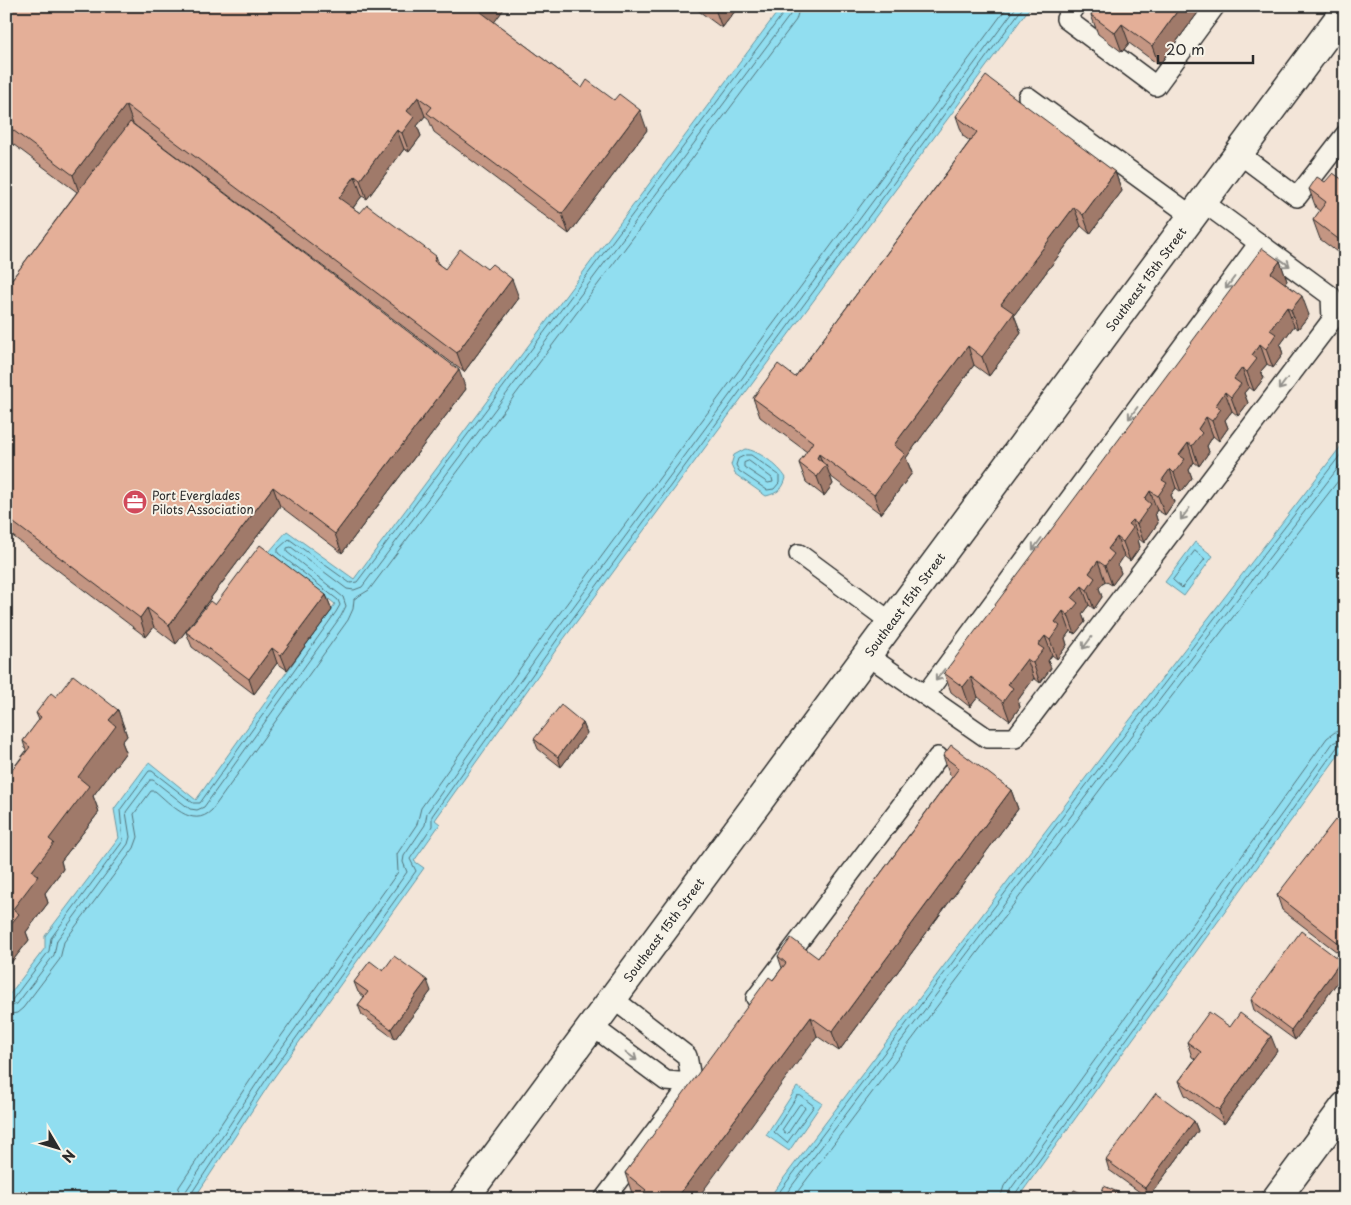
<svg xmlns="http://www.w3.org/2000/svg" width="1351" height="1205" font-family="'Playpen Sans',sans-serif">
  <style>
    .water { fill: #91def0; stroke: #6896a1 }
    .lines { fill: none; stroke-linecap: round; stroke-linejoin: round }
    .shore { stroke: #54737a; stroke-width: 1 }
    .service-casing { stroke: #2b2b2b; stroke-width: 22 }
    .minor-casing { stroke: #2b2b2b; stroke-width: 31 }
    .service { stroke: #f7f3e8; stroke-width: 19 }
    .minor { stroke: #f7f3e8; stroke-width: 28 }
    .wall { fill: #c49683; stroke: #2b2b2b }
    .shaded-wall { fill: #a07a6a; stroke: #2b2b2b }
    .building { fill: #e4af98; stroke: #2b2b2b }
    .oneway { stroke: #918f8a }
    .labels { text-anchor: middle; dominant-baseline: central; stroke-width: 4; stroke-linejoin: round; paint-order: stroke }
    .street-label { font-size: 12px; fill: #2b2b2b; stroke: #f7f3e8 }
    .poi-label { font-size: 12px; fill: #2b2b2b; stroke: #f7f3e8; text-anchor: start }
  </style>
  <rect width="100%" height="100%" fill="#f3e5d8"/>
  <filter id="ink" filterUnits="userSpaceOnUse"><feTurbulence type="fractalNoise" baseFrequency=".02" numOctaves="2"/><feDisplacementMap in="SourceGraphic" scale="10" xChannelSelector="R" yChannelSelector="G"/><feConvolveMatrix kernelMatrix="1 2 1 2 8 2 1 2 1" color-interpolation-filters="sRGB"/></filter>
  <g filter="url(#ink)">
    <!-- water -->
    <g class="water">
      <polygon points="782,6 1031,6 563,640 435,820 440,824 414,861 424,868 272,1080 194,1199 6,1199 6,999 45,948 45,936 119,838 114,809 149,762 196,800 335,604 269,552 287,531 354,579"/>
      <polygon points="1345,441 1345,746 1017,1199 768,1199 1099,760"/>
      <path d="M 745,449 C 758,450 779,466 786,478 C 783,489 778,493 766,496 L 735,474 L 731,465 L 734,455 Z"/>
      <polygon points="1195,542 1213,556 1184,596 1165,582"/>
      <polygon points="797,1087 822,1103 789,1151 766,1135"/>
    </g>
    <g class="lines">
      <!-- shore -->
      <g class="shore">
        <polygon points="746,455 751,455 779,475 779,483 774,489 767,490 739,471 736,465 738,459"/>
        <polygon points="749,461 772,478 773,482 768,483 744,467 744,463"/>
        <polygon points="1195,551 1205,559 1182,588 1173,580"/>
        <polyline points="6,1002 12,1000 49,951 51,938 123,841 120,810 149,771 152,771 193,803 200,803 336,612 340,605 338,600 278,553 278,549 289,539 350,583 357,582 785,11 786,6"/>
        <polyline points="6,1008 17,1004 54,955 57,940 128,844 130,837 126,812 150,780 153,780 190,809 197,810 204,807 341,616 346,606 343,597 287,552 287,548 291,547 347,589 354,590 362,587 790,15 792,6"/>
        <path d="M 6,1015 L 17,1013 L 23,1008 L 60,959 L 64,942 L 134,848 L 138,837 L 134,814 L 151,791 L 155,791 C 170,803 192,830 212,810 L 348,620 L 353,609 L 354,599 L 369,590 L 796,20 L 800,6"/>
        <polygon points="801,1096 814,1106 787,1143 774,1132 797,1096"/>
        <polygon points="802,1104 805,1108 788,1133 785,1134 782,1130 799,1105"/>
        <polyline points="177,1199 179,1187 257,1070 398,872 397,854 417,824 421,808 548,629 1008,6"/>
        <polyline points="184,1199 186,1191 263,1074 407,872 403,862 404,856 425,825 427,813 554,633 1017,6"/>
        <polyline points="191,1199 191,1194 268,1077 416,871 410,859 432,826 432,816 559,637 1024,6"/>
        <polyline points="774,1199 1103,763 1345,449"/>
        <polyline points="782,1199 1108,767 1345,459"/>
        <polyline points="792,1199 1114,771 1345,472"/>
        <polyline points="1000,1199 1004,1186 1327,738 1335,732 1345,730"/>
        <polyline points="1008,1199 1010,1190 1333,743 1345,737"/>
        <polyline points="1014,1199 1015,1194 1338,746 1345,744"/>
      </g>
      <defs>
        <g id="service">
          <polyline points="1075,6 1066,19 1156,86 1215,6"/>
          <polyline points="1028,97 1192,216"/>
          <polyline points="1238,153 1297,197 1345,135"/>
          <polyline points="799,554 891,622"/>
          <polyline points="867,655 987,738 1015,738 1332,320 1331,296 1203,202"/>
          <polyline points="925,695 1259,243"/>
          <polyline points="756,998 938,757"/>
          <polyline points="592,1026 666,1081 692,1083 687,1056 612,998"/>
          <polyline points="604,1199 685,1092"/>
        </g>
        <g id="minor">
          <path id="s1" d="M 464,1199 L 1345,10"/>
          <polyline points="1276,1199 1345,1106"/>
        </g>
      </defs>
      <!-- service casing -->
      <use href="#service" class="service-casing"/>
      <!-- minor casing -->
      <use href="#minor" class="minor-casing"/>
      <!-- service -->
      <use href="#service" class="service"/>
      <!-- minor -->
      <use href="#minor" class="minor"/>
    </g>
    <!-- wall -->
    <g class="wall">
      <polygon points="6,6 506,6 494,22 582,88 647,130 569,234 434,132 428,118 425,116 417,126 421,136 409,152 404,149 367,199 362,196 353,208 360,213 445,269 519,298 464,372 133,124 466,389 342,553 280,506 176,644 154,627 146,637 6,531 6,287 77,192 6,139"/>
      <polygon points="692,6 739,6 722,28"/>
      <polygon points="1089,6 1203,6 1159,65 1129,43 1122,52 1098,34 1091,15 1092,14"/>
      <polygon points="956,116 1115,172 1122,191 1090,234 1081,226 1014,315 1021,333 989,376 974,365 906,458 912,473 881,514 830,476 833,484 824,496 806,482 799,463 807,452 760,417 753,398 795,377 970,141 963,136"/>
      <polygon points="1345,178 1345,258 1320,239 1313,220 1320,211 1316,208 1309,189 1325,182 1343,180"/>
      <polygon points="1280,261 1287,281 1285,283 1309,315 1298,329 1294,326 1280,345 1283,354 1273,368 1267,364 1261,371 1264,378 1254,391 1249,387 1244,393 1248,403 1238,416 1232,411 1225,420 1228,428 1219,441 1213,436 1207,446 1209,452 1199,466 1194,462 1189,470 1192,478 1181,492 1176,488 1171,495 1174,502 1165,515 1157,510 1155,513 1158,523 1144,543 1139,539 1138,540 1140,547 1130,561 1124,556 1118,565 1121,573 1112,585 1105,581 1099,588 1102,597 1094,609 1089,605 1082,614 1085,622 1075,634 1070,631 1065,638 1067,645 1057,659 1052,655 1048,661 1051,668 1040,683 1034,678 1018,700 1020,707 1010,721 978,697 970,707 951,692 944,673"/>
      <polygon points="326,595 332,610 287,670 277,663 254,694 192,647 186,632 215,605"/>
      <polygon points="56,697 118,710 127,736 122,742 126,752 93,796 99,812 61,861 63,869 45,893 48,903 26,932 29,940 6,969 6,778 26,751 23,741 39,720 36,713"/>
      <polygon points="583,723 587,733 561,767 538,749 534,739"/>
      <polygon points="943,756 1011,790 1018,809 839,1051 817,1036 640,1198 632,1193 625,1173 782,968 778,956 818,958 952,777 950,775"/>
      <polygon points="1345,828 1345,958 1282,910 1277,895"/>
      <polygon points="1345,970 1345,972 1295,1040 1254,1010 1251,1000"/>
      <polygon points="383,971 431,991 395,1039 362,1015 358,1005 364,997 358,992 354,982"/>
      <polygon points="1230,1027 1277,1051 1224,1124 1185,1095 1179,1081 1195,1059 1192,1057 1187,1042"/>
      <polygon points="1194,1121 1198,1131 1148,1198 1109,1170 1106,1160"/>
    </g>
    <!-- shaded-wall -->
    <g class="shaded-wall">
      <polygon points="485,6 506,6 488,31 481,12"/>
      <polygon points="718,6 739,6 722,28 715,9"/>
      <polygon points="1181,6 1203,6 1159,65 1152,46"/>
      <polygon points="1122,24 1129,43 1122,52 1115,33"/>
      <polygon points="418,97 425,116 417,126 421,136 409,152 402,133 407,111"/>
      <polygon points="126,105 133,124 80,195 73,175"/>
      <polygon points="640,110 647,130 569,234 562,214"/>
      <polygon points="397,130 404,149 367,199 360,180"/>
      <polygon points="1115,172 1122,191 1090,234 1083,215"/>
      <polygon points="355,176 362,196 346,217 339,198"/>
      <polygon points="1074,207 1081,226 1014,315 1021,333 989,376 982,357 1001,304"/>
      <polygon points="436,256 443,276 434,261"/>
      <polygon points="1280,261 1287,281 1278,292 1271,273"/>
      <polygon points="512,279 519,298 464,372 457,353"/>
      <polygon points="1302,296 1309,315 1298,329 1291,310"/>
      <polygon points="1287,307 1294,326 1280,345 1283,354 1273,368 1266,349 1270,330"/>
      <polygon points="1260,344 1267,364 1261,371 1264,378 1254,391 1247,372 1252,355"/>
      <polygon points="968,346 974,365 906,458 912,473 881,514 874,495 894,445"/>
      <polygon points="1242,368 1249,387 1244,393 1248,403 1238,416 1231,397 1234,379"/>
      <polygon points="459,370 466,389 342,553 335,534"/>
      <polygon points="1225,392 1232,411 1225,420 1228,428 1219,441 1212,421 1216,405"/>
      <polygon points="1206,417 1213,436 1207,446 1209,452 1199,466 1192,446 1198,429"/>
      <polygon points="1188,443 1194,462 1189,470 1192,478 1181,492 1174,473 1179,455"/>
      <polygon points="819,454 824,467 826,465 833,484 824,496 817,477 817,458"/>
      <polygon points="1170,469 1176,488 1171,495 1174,502 1165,515 1158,496 1162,480"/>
      <polygon points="273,487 280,506 176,644 169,625"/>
      <polygon points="1150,491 1157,510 1155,513 1158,523 1144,543 1137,524 1145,499"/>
      <polygon points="1132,520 1139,539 1138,540 1140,547 1130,561 1123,542 1128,524"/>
      <polygon points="1117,537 1124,556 1118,565 1121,573 1112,585 1105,566 1108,549"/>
      <polygon points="1098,561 1105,581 1099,588 1102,597 1094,609 1087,590 1089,573"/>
      <polygon points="1082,586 1089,605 1082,614 1085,622 1075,634 1068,615 1072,598"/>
      <polygon points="326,595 332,610 287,670 281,655"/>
      <polygon points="147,608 154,627 146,637 140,618"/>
      <polygon points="1063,611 1070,631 1065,638 1067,645 1057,659 1050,640 1055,622"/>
      <polygon points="1045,636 1052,655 1048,661 1051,668 1040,683 1033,663 1038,645"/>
      <polygon points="272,648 277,663 254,694 249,679"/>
      <polygon points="1027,659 1034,678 1018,700 1020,707 1010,721 1003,702 1008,684"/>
      <polygon points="971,677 978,697 970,707 963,687"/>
      <polygon points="118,710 127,736 122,742 126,752 93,796 99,812 61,861 63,869 45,893 48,903 26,932 29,940 6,969 6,930 13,909 49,839 78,777 109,720"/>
      <polygon points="583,723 587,733 561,767 558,757"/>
      <polygon points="1011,790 1018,809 839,1051 832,1032"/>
      <polygon points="1341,961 1345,972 1295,1040 1291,1030"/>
      <polygon points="427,980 431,991 395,1039 391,1029"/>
      <polygon points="811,1017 817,1036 697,1199 676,1199"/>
      <polygon points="1271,1036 1277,1051 1224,1124 1219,1110"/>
      <polygon points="1194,1121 1198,1131 1148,1198 1145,1188"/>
    </g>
    <!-- building -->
    <g class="building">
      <polygon points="6,6 485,6 481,12 582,88 587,80 614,100 619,94 640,110 562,214 427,113 432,107 418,97 407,111 414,117 402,133 397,130 360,180 355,176 339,198 360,213 367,205 436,256 434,261 445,269 460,249 487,269 492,264 512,279 457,353 126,105 73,175 6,125"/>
      <polygon points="711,6 718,6 715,9"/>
      <polygon points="1097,6 1181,6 1152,46 1122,24 1115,33 1091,15"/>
      <polygon points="986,76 1115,172 1083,215 1074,207 1001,304 1014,313 982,357 968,346 894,445 905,454 874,495 819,454 817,458 826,465 817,477 799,463 813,442 753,398 778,364 795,377 977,132 956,116"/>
      <polygon points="130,122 459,370 335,534 273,487 169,625 147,608 140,618 6,517 6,287"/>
      <polygon points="1333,173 1343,180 1345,178 1345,244 1313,220 1326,202 1309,189 1317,177 1325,182"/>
      <polygon points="1262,248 1280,261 1271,273 1302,296 1291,310 1287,307 1270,330 1276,334 1266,349 1260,344 1252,355 1257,359 1247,372 1242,368 1234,379 1241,384 1231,397 1225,392 1216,405 1221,409 1212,421 1206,417 1198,429 1202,433 1192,446 1188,443 1179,455 1185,459 1174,473 1170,469 1162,480 1167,483 1158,496 1150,491 1145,499 1151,504 1137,524 1132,520 1128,524 1133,528 1123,542 1117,537 1108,549 1114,554 1105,566 1098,561 1089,573 1095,578 1087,590 1082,586 1072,598 1078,603 1068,615 1063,611 1055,622 1060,626 1050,640 1045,636 1038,645 1044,649 1033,663 1027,659 1008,684 1013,688 1003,702 971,677 963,687 944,673"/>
      <polygon points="260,545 326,595 281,655 272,648 249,679 186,632 210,601 215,605"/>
      <polygon points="73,675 118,710 109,720 116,726 78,777 89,786 49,839 54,843 32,871 38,876 13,909 19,914 6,930 6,787 8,784 6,783 6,778 30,747 23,741 41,717 36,713 51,693 56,697"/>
      <polygon points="561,705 583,723 558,757 534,739"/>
      <polygon points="951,745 1011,790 832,1032 811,1017 676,1199 639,1199 646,1190 625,1173 769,977 773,980 786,963 778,956 791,938 818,958 959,768 943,756"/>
      <polygon points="1335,820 1345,828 1345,948 1277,895"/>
      <polygon points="1301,931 1341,961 1291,1030 1251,1000"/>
      <polygon points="394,956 427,980 391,1029 358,1005 368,992 354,982 370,961 383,971"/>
      <polygon points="1209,1012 1230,1027 1240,1013 1271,1036 1219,1110 1179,1081 1201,1052 1187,1042"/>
      <polygon points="1156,1093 1194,1121 1145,1188 1106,1160"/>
      <polygon points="1104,1186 1133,1199 1099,1199"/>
      <polygon points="1074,1190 1095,1199 1070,1199"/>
    </g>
    <!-- one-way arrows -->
    <defs><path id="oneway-shaft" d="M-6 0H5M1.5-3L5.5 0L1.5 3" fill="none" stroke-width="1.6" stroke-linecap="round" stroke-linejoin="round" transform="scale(1.25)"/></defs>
    <g class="oneway">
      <use href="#oneway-shaft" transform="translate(1284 262) rotate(36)"/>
      <use href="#oneway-shaft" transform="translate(1230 283) rotate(127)"/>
      <use href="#oneway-shaft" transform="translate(1283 384) rotate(127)"/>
      <use href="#oneway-shaft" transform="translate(1133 413) rotate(127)"/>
      <use href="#oneway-shaft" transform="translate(1185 514) rotate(127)"/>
      <use href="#oneway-shaft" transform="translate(1037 544) rotate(127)"/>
      <use href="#oneway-shaft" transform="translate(1087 643) rotate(127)"/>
      <use href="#oneway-shaft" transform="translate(940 675) rotate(127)"/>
      <use href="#oneway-shaft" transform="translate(631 1056) rotate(37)"/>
    </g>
  </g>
  <!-- icons -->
  <defs>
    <symbol id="office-disc" viewBox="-11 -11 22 22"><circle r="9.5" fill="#d1495b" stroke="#f7f3e8"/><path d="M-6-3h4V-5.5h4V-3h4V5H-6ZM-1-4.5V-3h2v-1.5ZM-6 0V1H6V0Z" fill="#fff"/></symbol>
  </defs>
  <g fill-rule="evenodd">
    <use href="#office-disc" x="121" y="488" width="28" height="28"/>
  </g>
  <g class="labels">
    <!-- street labels -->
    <g class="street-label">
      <text stroke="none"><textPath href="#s1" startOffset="1145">Southeast 15th Street</textPath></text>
      <text stroke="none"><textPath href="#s1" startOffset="740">Southeast 15th Street</textPath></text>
      <text stroke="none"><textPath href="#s1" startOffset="335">Southeast 15th Street</textPath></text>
    </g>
    <!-- poi labels -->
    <g class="poi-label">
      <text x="152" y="495">Port Everglades<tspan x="152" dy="14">Pilots Association</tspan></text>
    </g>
  </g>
  <!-- margin -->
  <rect width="1351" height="1205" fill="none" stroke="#f7f3e8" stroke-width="25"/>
  <rect x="12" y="12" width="1326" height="1180" fill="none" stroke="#2b2b2b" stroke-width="2" filter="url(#ink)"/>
  <!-- north arrow -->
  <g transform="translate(58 1148) rotate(128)" stroke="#f7f3e8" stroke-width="4" paint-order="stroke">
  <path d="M0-4L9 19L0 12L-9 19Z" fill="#2b2b2b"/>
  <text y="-8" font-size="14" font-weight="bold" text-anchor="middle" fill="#2b2b2b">N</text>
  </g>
  <!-- scale -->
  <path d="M1158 55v8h95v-8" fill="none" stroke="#2b2b2b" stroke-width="2.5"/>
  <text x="1166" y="55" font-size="15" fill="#2b2b2b" stroke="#f7f3e8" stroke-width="4" paint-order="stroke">20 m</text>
</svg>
